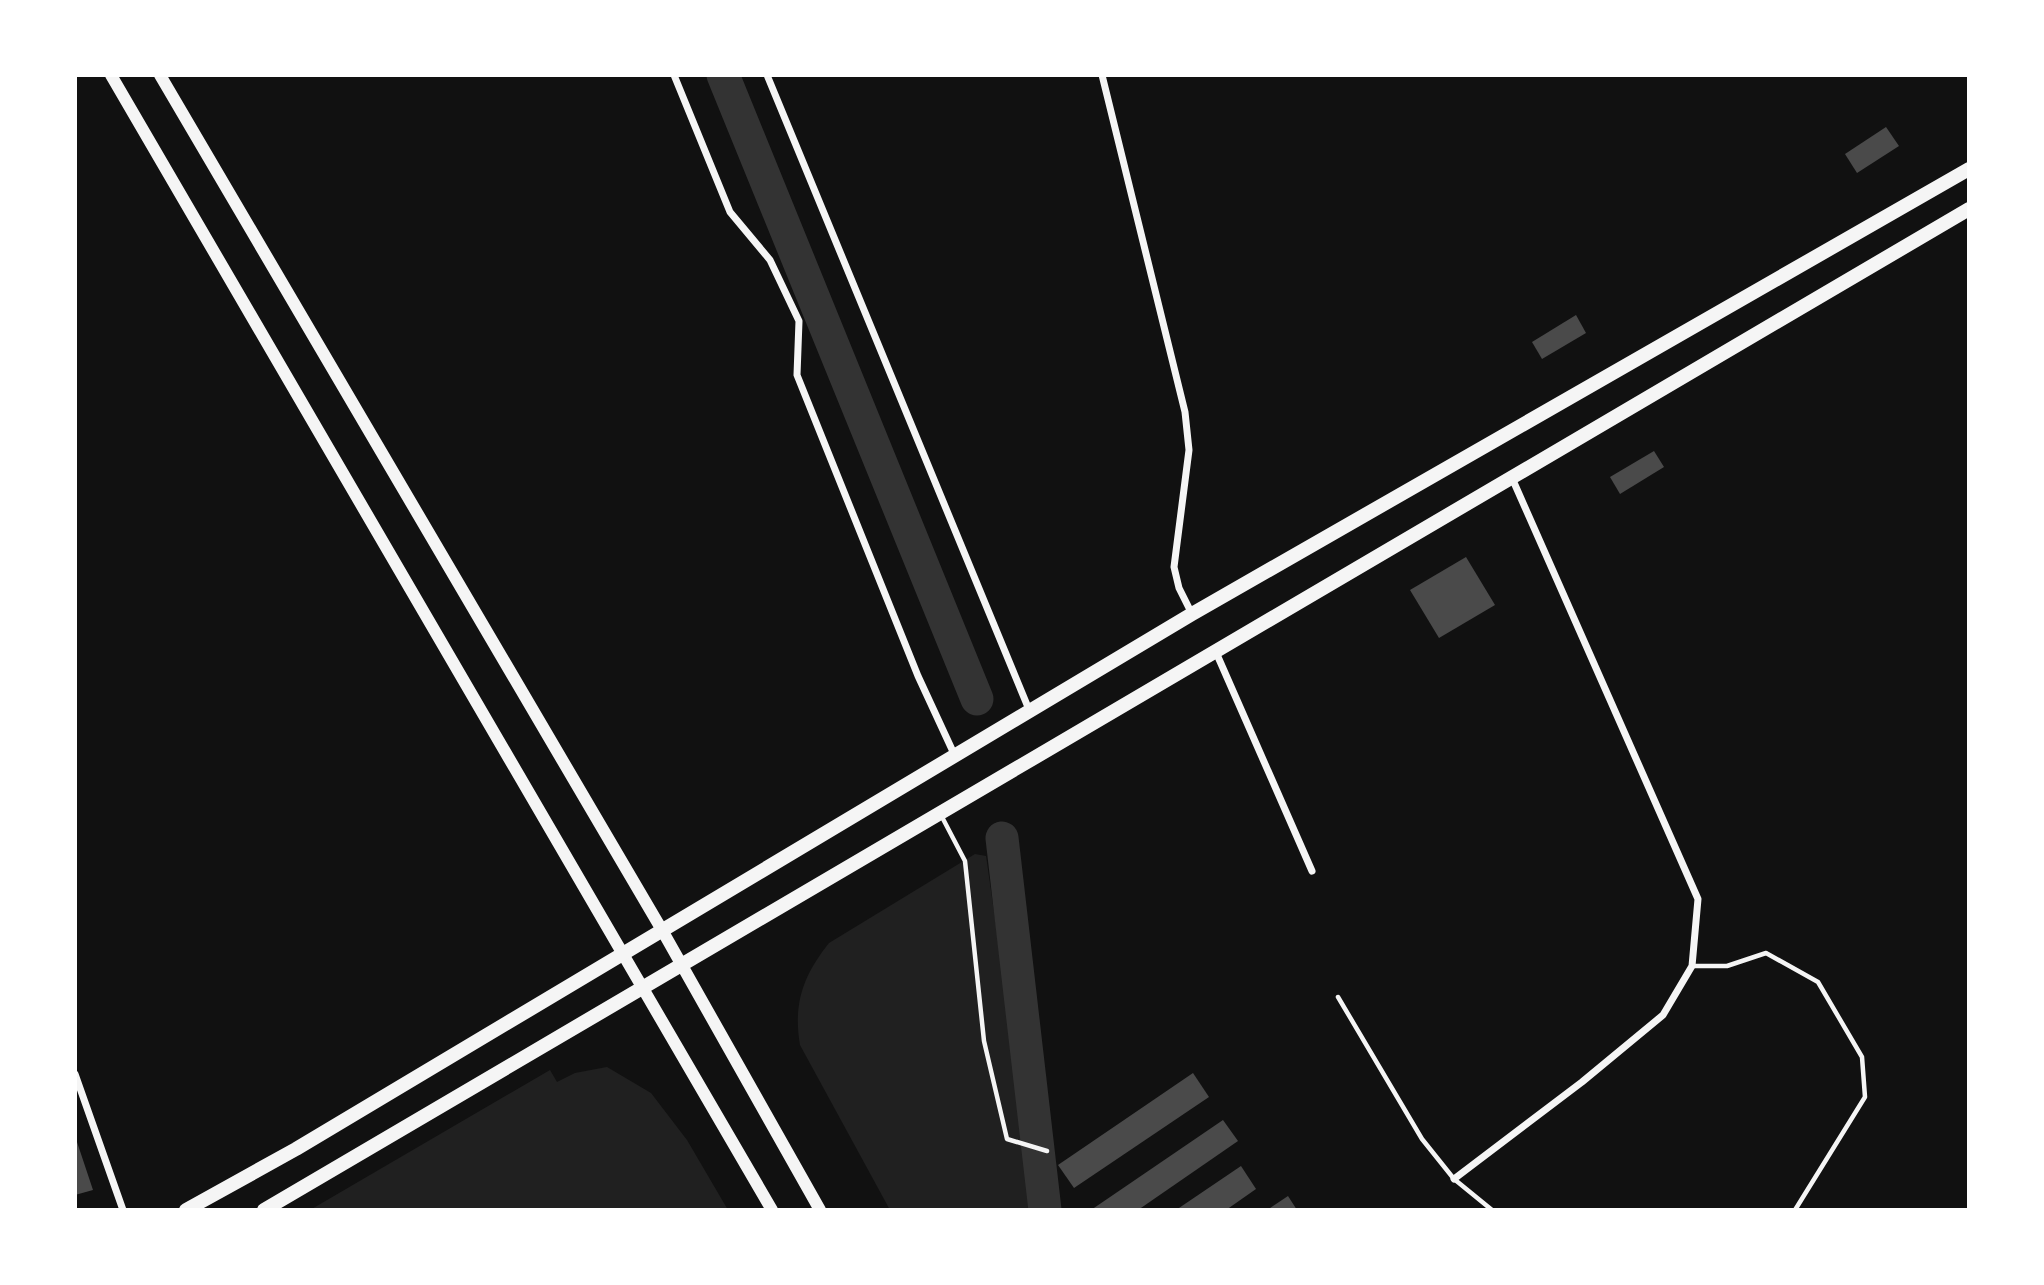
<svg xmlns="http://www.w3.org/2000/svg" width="2044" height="1285" font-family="Figtree,sans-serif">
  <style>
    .green { fill: #202020 }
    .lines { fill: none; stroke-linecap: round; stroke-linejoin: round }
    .river { stroke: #333; stroke-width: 33 }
    .building { fill: #4a4a4a }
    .service { stroke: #f5f5f5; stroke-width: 4.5 }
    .minor { stroke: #f5f5f5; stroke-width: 7 }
    .secondary { stroke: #f5f5f5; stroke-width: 12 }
    .primary { stroke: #f5f5f5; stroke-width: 14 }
  </style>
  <rect width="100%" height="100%" fill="#111"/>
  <!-- green -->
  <g class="green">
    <path d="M 975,854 L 986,856 L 1037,1210 L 890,1210 L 800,1045 C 793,1003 803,976 829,943 Z"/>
    <polygon points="607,1067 651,1093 687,1140 728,1210 310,1210 550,1070 557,1082 575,1073"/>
  </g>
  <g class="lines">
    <!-- river -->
    <g class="river">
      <polyline points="723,75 977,699"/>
      <polyline points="1002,838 1045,1210"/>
    </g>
  </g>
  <!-- building -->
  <g class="building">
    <polygon points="1886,127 1899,146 1857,173 1845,154"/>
    <polygon points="1576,315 1586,333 1542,359 1532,342"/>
    <polygon points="1654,451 1664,467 1620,494 1610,477"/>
    <polygon points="1466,557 1495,605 1439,638 1410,590"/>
    <polygon points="1193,1073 1209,1097 1074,1188 1058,1165"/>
    <polygon points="1223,1120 1238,1141 1138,1210 1091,1210"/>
    <polygon points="75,1136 93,1190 75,1195"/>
    <polygon points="1241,1166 1256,1189 1226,1210 1176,1210"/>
    <polygon points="1288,1196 1297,1210 1267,1210"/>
  </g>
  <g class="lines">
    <!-- service -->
    <g class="service">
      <polyline points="942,817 965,861 984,1041 1007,1139 1047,1151"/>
      <polyline points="1692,966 1727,966 1766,953 1818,982 1862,1057 1865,1097 1795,1210"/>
      <polyline points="1338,997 1422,1139 1454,1179 1492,1210"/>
    </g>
    <!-- minor -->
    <g class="minor">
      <polyline points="674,75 730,212 770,260 799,321 797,375 918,676 955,756"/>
      <polyline points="767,75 1030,712"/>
      <polyline points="1102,75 1185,412 1189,450 1174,567 1179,588 1192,614"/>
      <polyline points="1215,650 1312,871"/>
      <polyline points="75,1074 123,1210"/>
      <polyline points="1454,1179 1582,1082 1663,1015 1692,966 1698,899 1512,478"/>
    </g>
    <!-- secondary -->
    <g class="secondary">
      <polyline points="111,75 772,1210"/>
      <polyline points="160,75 662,930 820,1210"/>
    </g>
    <!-- primary -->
    <g class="primary">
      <polyline points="186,1210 296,1149 1192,614 1969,169"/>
      <polyline points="264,1210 1969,209"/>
    </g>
  </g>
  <!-- border -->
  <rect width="2044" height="1285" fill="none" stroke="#ffffff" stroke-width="154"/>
</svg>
